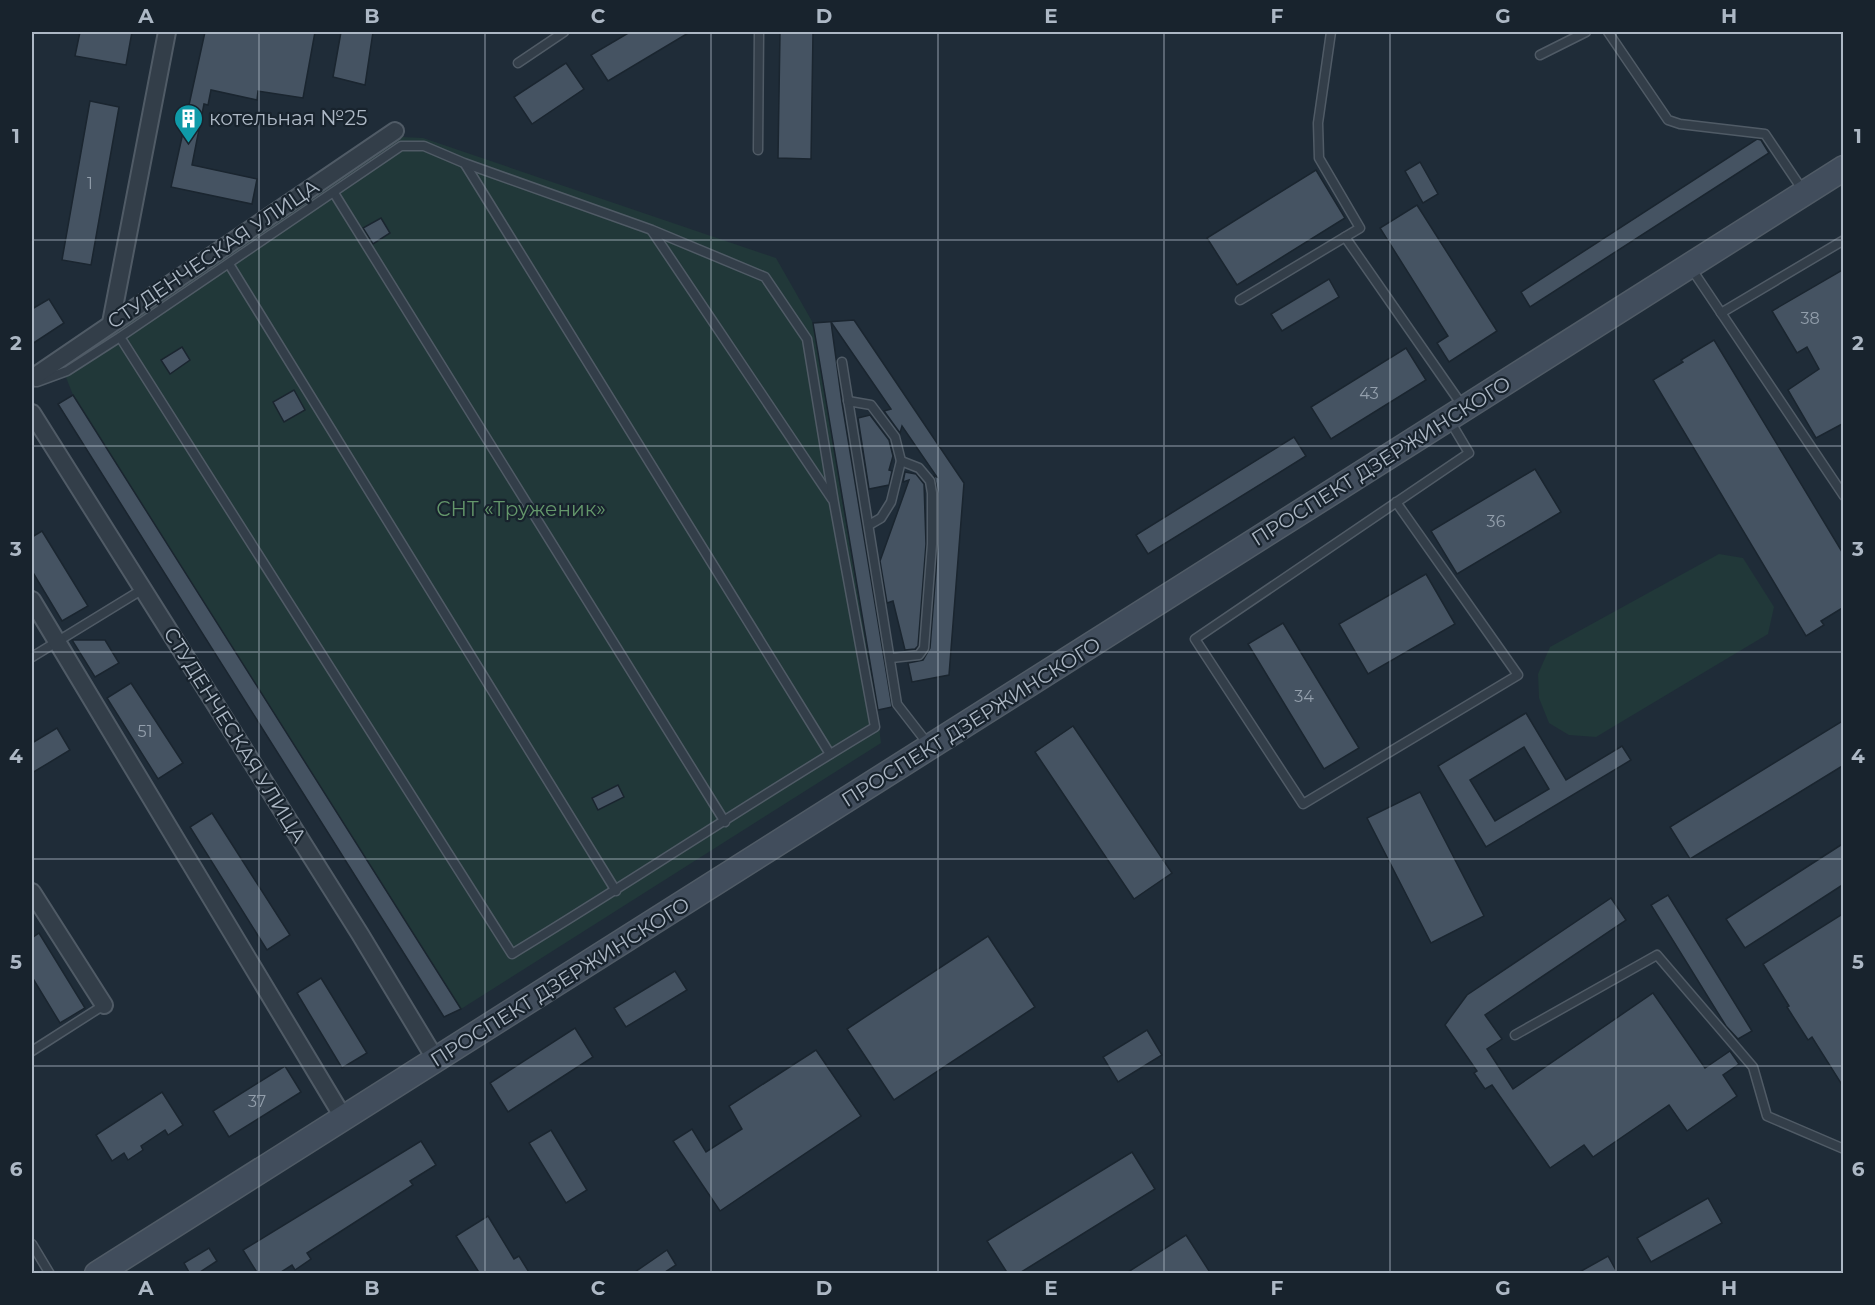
<svg xmlns="http://www.w3.org/2000/svg" width="1875" height="1305" font-family="Montserrat,sans-serif">
  <style>
    .green { fill: #213839 }
    .building { fill: #455362; stroke: #1a252f; stroke-width: 1.5; fill-rule: evenodd }
    .lines { fill: none; stroke-linecap: round; stroke-linejoin: round }
    .lane-casing { stroke: #505b66; stroke-width: 11 }
    .street-casing { stroke: #505b66; stroke-width: 20 }
    .secondary-casing { stroke: #505b66; stroke-width: 27 }
    .lane { stroke: #333e49; stroke-width: 8 }
    .street { stroke: #333e49; stroke-width: 16 }
    .secondary { stroke: #414d5c; stroke-width: 24 }
    .grid { fill: none; stroke: #adb8c5; stroke-width: 1.5; stroke-opacity: 0.55 }
    .labels { text-anchor: middle; dominant-baseline: central; stroke-width: 4.5; stroke-linejoin: round; paint-order: stroke }
    .number-label { font-size: 16px; fill: #939fac }
    .poi-label { font-size: 20px; fill: #adb8c5; stroke: #18232d; text-anchor: start }
    .street-label { font-size: 20px; fill: #adb8c5; stroke: #18232d }
    .park-label { font-size: 20px; fill: #64976b; stroke: #18232d }
    .neatline { fill: none; stroke: #adb8c5; stroke-width: 2 }
    .grid-label { font-size: 20px; text-anchor: middle; font-weight: bold; fill: #adb8c5 }
  </style>
  <rect width="100%" height="100%" fill="#1f2c38"/>
  <!-- green -->
  <g class="green">
    <polygon points="402,137 423,138 776,258 813,323 877,710 881,743 461,1009 73,395 62,367"/>
    <polygon points="1719,554 1743,558 1774,607 1768,634 1596,737 1569,735 1549,723 1539,698 1538,674 1550,647"/>
  </g>
  <!-- building -->
  <g class="building">
    <polygon points="80,32 132,32 126,65 75,56"/>
    <polygon points="205,32 315,32 303,98 258,91 257,100 211,90 208,105 204,104 192,165 257,179 252,204 171,187"/>
    <polygon points="341,32 373,32 365,85 333,77"/>
    <polygon points="630,32 690,32 608,81 591,55"/>
    <polygon points="780,32 813,32 811,159 778,158"/>
    <polygon points="566,63 584,89 532,124 514,97"/>
    <polygon points="90,101 119,107 91,265 62,260"/>
    <polygon points="1757,139 1761,140 1769,153 1530,307 1521,292"/>
    <polygon points="1420,162 1438,194 1423,203 1405,171"/>
    <polygon points="1316,170 1345,218 1237,285 1207,238"/>
    <polygon points="1417,205 1497,331 1449,362 1437,343 1448,336 1380,228"/>
    <polygon points="381,218 390,233 373,244 363,228"/>
    <polygon points="1844,269 1844,423 1816,438 1788,390 1819,369 1807,347 1797,353 1772,311"/>
    <polygon points="1329,279 1339,297 1282,331 1271,314"/>
    <polygon points="49,299 64,323 32,344 32,309"/>
    <polygon points="854,320 964,483 949,675 912,682 908,663 923,660 930,648 938,544 938,493 934,476 937,477 902,426 900,433 884,411 891,409 831,322 842,403 892,707 878,710 813,323"/>
    <polygon points="1714,340 1844,555 1844,607 1821,621 1824,625 1806,636 1653,380 1683,362 1681,360"/>
    <polygon points="182,347 190,360 170,374 161,360"/>
    <polygon points="1406,348 1426,380 1331,439 1311,407"/>
    <polygon points="294,390 305,410 284,422 273,402"/>
    <polygon points="73,395 461,1009 444,1017 58,404"/>
    <polygon points="870,415 889,440 893,456 889,470 892,471 889,485 869,489 858,418"/>
    <polygon points="1294,437 1306,456 1148,554 1136,535"/>
    <polygon points="1535,469 1561,512 1457,574 1431,531"/>
    <polygon points="905,472 916,474 924,484 926,544 918,646 915,649 905,650 893,601 887,603 880,561 909,480 903,482"/>
    <polygon points="42,531 88,606 62,621 32,571 32,537"/>
    <polygon points="1426,574 1455,624 1368,674 1339,624"/>
    <polygon points="1283,623 1359,748 1324,769 1248,644"/>
    <polygon points="72,640 105,640 119,663 95,677"/>
    <polygon points="131,683 183,763 158,779 107,698"/>
    <path d="M 1526,713 L 1566,780 L 1622,746 L 1631,760 L 1486,847 L 1438,766 ZM 1524,747 L 1549,789 L 1495,821 L 1470,780 Z"/>
    <polygon points="1844,720 1844,765 1690,859 1670,827"/>
    <polygon points="1073,726 1172,873 1134,899 1035,752"/>
    <polygon points="57,728 70,750 32,773 32,743"/>
    <polygon points="618,785 624,797 598,810 592,798"/>
    <polygon points="1420,792 1484,916 1431,943 1367,818"/>
    <polygon points="212,813 290,935 267,950 190,827"/>
    <polygon points="1844,843 1844,884 1745,948 1726,919"/>
    <polygon points="1668,895 1752,1031 1738,1039 1726,1026 1651,905"/>
    <polygon points="1611,898 1626,920 1485,1015 1502,1039 1487,1049 1513,1089 1653,993 1705,1068 1730,1051 1739,1064 1723,1075 1737,1096 1687,1131 1669,1105 1593,1157 1584,1145 1550,1168 1492,1085 1485,1089 1474,1073 1477,1071 1445,1025 1467,995"/>
    <polygon points="1844,913 1844,1088 1812,1037 1808,1040 1787,1007 1789,1006 1763,964"/>
    <polygon points="39,933 85,1008 60,1023 32,977 32,938"/>
    <polygon points="988,936 1035,1007 894,1100 847,1029"/>
    <polygon points="675,971 687,990 626,1027 614,1008"/>
    <polygon points="321,978 367,1053 342,1068 297,993"/>
    <polygon points="575,1028 593,1057 508,1112 490,1083"/>
    <polygon points="1147,1030 1162,1055 1118,1082 1103,1057"/>
    <polygon points="816,1050 861,1116 720,1211 673,1141 692,1129 706,1152 742,1129 729,1106"/>
    <polygon points="285,1066 301,1092 229,1137 213,1111"/>
    <polygon points="162,1092 183,1125 168,1135 165,1130 141,1146 143,1150 128,1160 124,1153 112,1161 96,1135"/>
    <polygon points="551,1130 587,1190 566,1203 529,1143"/>
    <polygon points="421,1141 436,1165 410,1181 413,1185 307,1253 311,1259 295,1270 292,1265 278,1274 258,1274 243,1250"/>
    <polygon points="1132,1152 1155,1189 1018,1274 1008,1274 987,1241"/>
    <polygon points="1708,1198 1722,1223 1651,1262 1637,1238"/>
    <polygon points="488,1216 514,1259 519,1256 530,1274 480,1274 456,1236"/>
    <polygon points="1186,1235 1211,1274 1125,1274"/>
    <polygon points="209,1248 217,1261 197,1274 190,1274 184,1263"/>
    <polygon points="667,1250 676,1265 662,1274 632,1274"/>
    <polygon points="1608,1256 1618,1274 1576,1274"/>
  </g>
  <g class="lines">
    <defs>
      <g id="lane">
        <polyline points="1331,32 1318,123 1319,158 1360,228 1345,237 1464,408"/>
        <polyline points="1608,32 1668,120 1680,124 1765,134 1804,192"/>
        <polyline points="1540,55 1586,32"/>
        <polyline points="518,63 564,32"/>
        <polyline points="758,150 759,32"/>
        <polyline points="465,164 830,754"/>
        <polyline points="334,193 725,822"/>
        <polyline points="652,231 832,499"/>
        <polyline points="229,264 616,891"/>
        <polyline points="1691,268 1844,496"/>
        <polyline points="1240,300 1345,237"/>
        <polyline points="1721,313 1844,240"/>
        <polyline points="842,362 897,704 928,744"/>
        <path d="M 37,382 L 67,371 L 120,337 L 401,146 L 424,146 L 464,163 L 652,230 L 765,277 L 807,339 L 834,503 L 875,727 C 753,800 634,880 512,954 L 120,337"/>
        <polyline points="848,401 871,405 895,437 901,461 891,502 881,518 869,525"/>
        <polyline points="1396,502 1518,675 1303,804 1195,639 1469,453 1450,421"/>
        <polyline points="32,657 143,589"/>
        <polyline points="891,658 919,655 924,648 932,544 932,493 930,481 919,468 901,461"/>
        <polyline points="1515,1035 1657,955 1753,1067 1767,1116 1844,1149"/>
        <polyline points="32,1051 104,1005"/>
        <polyline points="32,1244 50,1274"/>
      </g>
      <g id="street">
        <polyline points="111,323 167,32"/>
        <polyline points="32,378 395,131"/>
        <polyline points="32,413 360,934 436,1060"/>
        <polyline points="32,600 343,1117"/>
        <polyline points="32,892 104,1005"/>
      </g>
      <polyline id="secondary" points="97,1274 1844,168"/>
    </defs>
    <!-- lane casing -->
    <use href="#lane" class="lane-casing"/>
    <!-- street casing -->
    <use href="#street" class="street-casing"/>
    <!-- secondary casing -->
    <use href="#secondary" class="secondary-casing"/>
    <!-- lane -->
    <use href="#lane" class="lane"/>
    <!-- street -->
    <use href="#street" class="street"/>
    <!-- secondary -->
    <use href="#secondary" class="secondary"/>
  </g>
  <!-- grid -->
  <path class="grid" d="M 259,32 L 259,1274M 485,32 L 485,1274M 711,32 L 711,1274M 938,32 L 938,1274M 1164,32 L 1164,1274M 1390,32 L 1390,1274M 1616,32 L 1616,1274M 32,240 L 1844,240M 32,446 L 1844,446M 32,652 L 1844,652M 32,859 L 1844,859M 32,1066 L 1844,1066"/>
  <!-- icons -->
  <defs>
    <symbol id="building-pin" viewBox="-11 -11 22 30"><path d="M0 17L-7.5 6A9.5 9.5 0 1 1 7.5 6Z" fill="#0f9aa8" stroke="#18232d"/><path d="M-4-6H4V6H1V3H-1V6H-4ZM-2.5-4.3h1.7v1.8h-1.7ZM.8-4.3h1.7v1.8H.8ZM-2.5-1h1.7V.8h-1.7ZM.8-1h1.7V.8H.8Z" fill="#fff"/></symbol>
  </defs>
  <g fill-rule="evenodd">
    <use href="#building-pin" x="172" y="102" width="33" height="45"/>
  </g>
  <g class="labels">
    <!-- number labels -->
    <g class="number-label">
      <text x="90" y="183">1</text>
      <text x="1810" y="318">38</text>
      <text x="1369" y="393">43</text>
      <text x="1496" y="521">36</text>
      <text x="1304" y="696">34</text>
      <text x="145" y="731">51</text>
      <text x="257" y="1101">37</text>
    </g>
    <!-- poi labels -->
    <g class="poi-label">
      <text x="209" y="118">котельная №25</text>
    </g>
    <!-- street labels -->
    <g class="street-label">
      <text transform="translate(213 254) rotate(-34)">СТУДЕНЧЕСКАЯ УЛИЦА</text>
      <text transform="translate(1381 461) rotate(-32)">ПРОСПЕКТ ДЗЕРЖИНСКОГО</text>
      <text transform="translate(971 722) rotate(-32)">ПРОСПЕКТ ДЗЕРЖИНСКОГО</text>
      <text transform="translate(235 735) rotate(58)">СТУДЕНЧЕСКАЯ УЛИЦА</text>
      <text transform="translate(560 982) rotate(-32)">ПРОСПЕКТ ДЗЕРЖИНСКОГО</text>
    </g>
    <!-- park labels -->
    <g class="park-label">
      <text x="521" y="509">СНТ «Труженик»</text>
    </g>
  </g>
  <!-- border -->
  <rect width="1875" height="1305" fill="none" stroke="#18232d" stroke-width="66"/>
  <rect x="33" y="33" width="1809" height="1239" class="neatline"/>
  <g class="grid-label">
    <text x="146" y="23">A</text>
    <text x="372" y="23">B</text>
    <text x="598" y="23">C</text>
    <text x="824" y="23">D</text>
    <text x="1051" y="23">E</text>
    <text x="1277" y="23">F</text>
    <text x="1503" y="23">G</text>
    <text x="1729" y="23">H</text>
    <text x="16" y="143">1</text>
    <text x="1858" y="143">1</text>
    <text x="16" y="350">2</text>
    <text x="1858" y="350">2</text>
    <text x="16" y="556">3</text>
    <text x="1858" y="556">3</text>
    <text x="16" y="763">4</text>
    <text x="1858" y="763">4</text>
    <text x="16" y="969">5</text>
    <text x="1858" y="969">5</text>
    <text x="16" y="1176">6</text>
    <text x="1858" y="1176">6</text>
    <text x="146" y="1295">A</text>
    <text x="372" y="1295">B</text>
    <text x="598" y="1295">C</text>
    <text x="824" y="1295">D</text>
    <text x="1051" y="1295">E</text>
    <text x="1277" y="1295">F</text>
    <text x="1503" y="1295">G</text>
    <text x="1729" y="1295">H</text>
  </g>
</svg>
